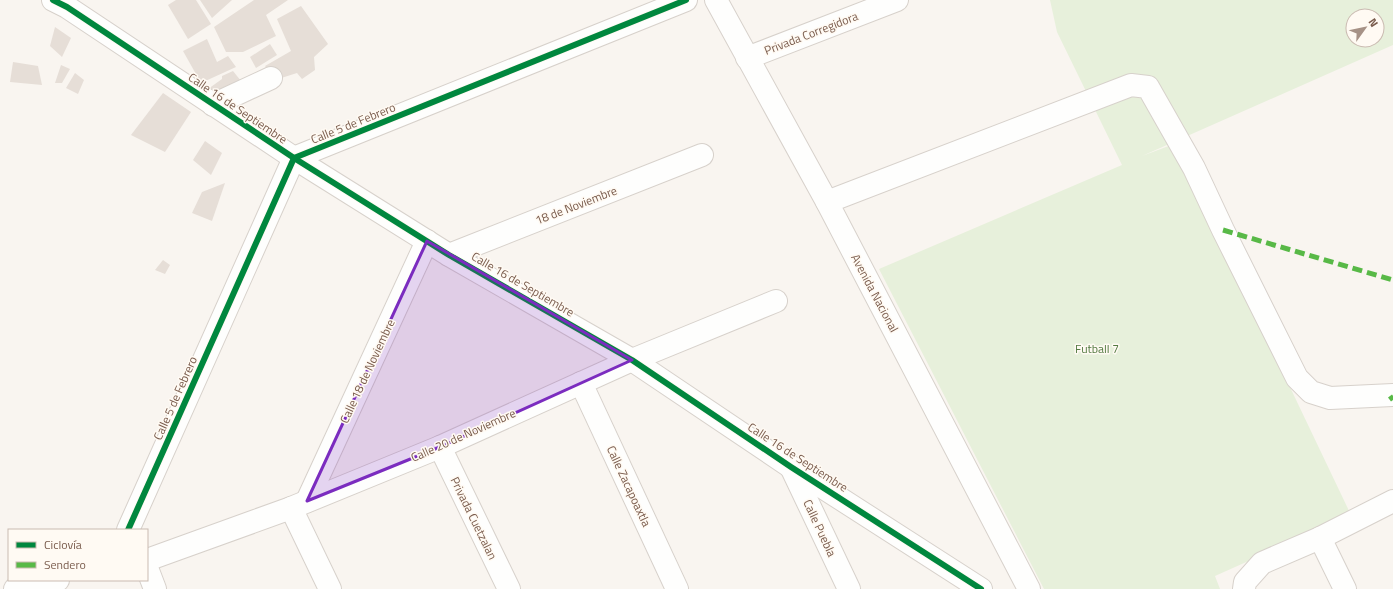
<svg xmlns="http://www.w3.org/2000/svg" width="1393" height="589" font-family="'Titillium Web',sans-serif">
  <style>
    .green { fill: #e7f0db; fill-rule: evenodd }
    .building { fill: #e6ded7 }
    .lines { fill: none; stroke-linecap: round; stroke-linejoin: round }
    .minor-casing { stroke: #d7d1cb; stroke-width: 24 }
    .minor { stroke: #fefefd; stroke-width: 22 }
    .quiet { stroke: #58b947; stroke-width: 5; stroke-dasharray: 10 5; stroke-linecap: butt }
    .cycleway-casing { stroke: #fffaf3; stroke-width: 8 }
    .cycleway { stroke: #00873e; stroke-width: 6 }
    .marked { fill: #7b2cbf; fill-opacity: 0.2; stroke: #7b2cbf; stroke-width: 3; stroke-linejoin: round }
    .labels { text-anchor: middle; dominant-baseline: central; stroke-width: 3; stroke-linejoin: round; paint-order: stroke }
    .street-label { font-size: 12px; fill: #7a5c4d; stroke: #fffaf3 }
    .park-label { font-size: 12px; fill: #537a41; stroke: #fffaf3 }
  </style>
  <rect width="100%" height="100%" fill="#f9f5f0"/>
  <!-- green -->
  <path class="green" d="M 1050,0 L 1393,0 L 1393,45 L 1142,156 L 1174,144 L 1351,515 L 1215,576 L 1220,589 L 1044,589 L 879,269 L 1122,165 L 1057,32 ZM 1353,16 L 1377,16 L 1377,40 L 1353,40 Z"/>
  <!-- building -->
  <g class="building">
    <polygon points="176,0 196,0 211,24 188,39 168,5"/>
    <polygon points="200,0 232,0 212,18"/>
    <polygon points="254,0 288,0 266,15 276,36 243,52 226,52 214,27"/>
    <polygon points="301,6 328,44 314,57 315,70 302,79 297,73 275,80 265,66 291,51 277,19"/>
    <polygon points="55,27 71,38 62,57 50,46"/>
    <polygon points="207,39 217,62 228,56 236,67 201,83 183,51"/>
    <polygon points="270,44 277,55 256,68 250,57"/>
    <polygon points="13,62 38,66 42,85 10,82"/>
    <polygon points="61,65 70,69 62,83 55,83"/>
    <polygon points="233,71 241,81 214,98 208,89 222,79 222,76"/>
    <polygon points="75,73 84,80 78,94 66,88"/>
    <polygon points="163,93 191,112 165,152 131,135"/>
    <polygon points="205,141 222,153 211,175 193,160"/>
    <polygon points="225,183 212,221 192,213 202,192"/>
    <polygon points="163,260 170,265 165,274 155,270"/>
  </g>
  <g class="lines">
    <defs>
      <g id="minor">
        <polyline points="53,0 67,7 294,158 449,255 632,360 791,467 981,589"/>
        <polyline points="716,0 827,202 1029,589"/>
        <polyline points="747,58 897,0"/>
        <polyline points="213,105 271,78"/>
        <polyline points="827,202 1131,85 1148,87 1194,168 1223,230 1297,378 1311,392 1330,398 1393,395"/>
        <polyline points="449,255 702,155"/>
        <polyline points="581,383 677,589"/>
        <polyline points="440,447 509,589"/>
        <polyline points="791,467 849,589"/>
        <polyline points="307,501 427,241"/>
        <polyline points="291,508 330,589"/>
        <polyline points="128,530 294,158 686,0"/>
        <polyline points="1320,538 1345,589"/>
        <polyline points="147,560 291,508 440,447 632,360 776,301"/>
        <polyline points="147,568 155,589"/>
        <polyline points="15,589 58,580"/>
        <polyline points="1244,589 1245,582 1262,563 1320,538 1393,501"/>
      </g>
    </defs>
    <!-- minor casing -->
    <use href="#minor" class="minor-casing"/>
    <!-- minor -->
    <use href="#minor" class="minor"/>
    <!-- quiet -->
    <g class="quiet">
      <polyline points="1223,230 1393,280"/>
      <polyline points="1390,396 1393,400"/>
    </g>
    <defs>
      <g id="cycleway">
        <polyline points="53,0 67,7 294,158 449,255 632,360 791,467 981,589"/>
        <polyline points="128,530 294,158 686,0"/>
      </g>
    </defs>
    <!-- cycleway casing -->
    <use href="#cycleway" class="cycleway-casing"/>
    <!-- cycleway -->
    <use href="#cycleway" class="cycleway"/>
  </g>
  <!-- marked area -->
  <path class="marked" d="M 427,241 L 632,360 L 440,447 L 307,501 Z"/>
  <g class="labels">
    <!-- street labels -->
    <g class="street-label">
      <text transform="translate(811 33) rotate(-21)">Privada Corregidora</text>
      <text transform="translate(238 108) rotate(34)">Calle 16 de Septiembre</text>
      <text transform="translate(353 123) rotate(-22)">Calle 5 de Febrero</text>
      <text transform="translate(576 205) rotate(-21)">18 de Noviembre</text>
      <text transform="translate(523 284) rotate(30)">Calle 16 de Septiembre</text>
      <text transform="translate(875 293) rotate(62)">Avenida Nacional</text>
      <text transform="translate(367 371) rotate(-65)">Calle 18 de Noviembre</text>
      <text transform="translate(175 398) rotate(-66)">Calle 5 de Febrero</text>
      <text transform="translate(463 435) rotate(-24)">Calle 20 de Noviembre</text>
      <text transform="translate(798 457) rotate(33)">Calle 16 de Septiembre</text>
      <text transform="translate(629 486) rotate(65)">Calle Zacapoaxtla</text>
      <text transform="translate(474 518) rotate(64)">Privada Cuetzalan</text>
      <text transform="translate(820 528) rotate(65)">Calle Puebla</text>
    </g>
    <!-- park labels -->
    <g class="park-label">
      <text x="1097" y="348">Futball 7</text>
    </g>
  </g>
  <!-- legend -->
  <rect x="8" y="529" width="140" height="52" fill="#fffaf3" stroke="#cabbb1"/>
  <rect x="16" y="542" width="20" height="6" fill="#00873e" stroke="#cabbb1"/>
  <text x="44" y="549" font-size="12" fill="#7a5c4d">Ciclovía</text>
  <rect x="16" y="562" width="20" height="6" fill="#58b947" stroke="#cabbb1"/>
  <text x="44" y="569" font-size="12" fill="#7a5c4d">Sendero</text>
  <!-- north arrow -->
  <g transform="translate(1365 28) rotate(57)"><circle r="19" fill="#fffaf3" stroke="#cabbb1"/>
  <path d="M0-3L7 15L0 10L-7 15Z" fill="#a69286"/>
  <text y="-6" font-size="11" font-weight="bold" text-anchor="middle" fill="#7a5c4d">N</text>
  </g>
</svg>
